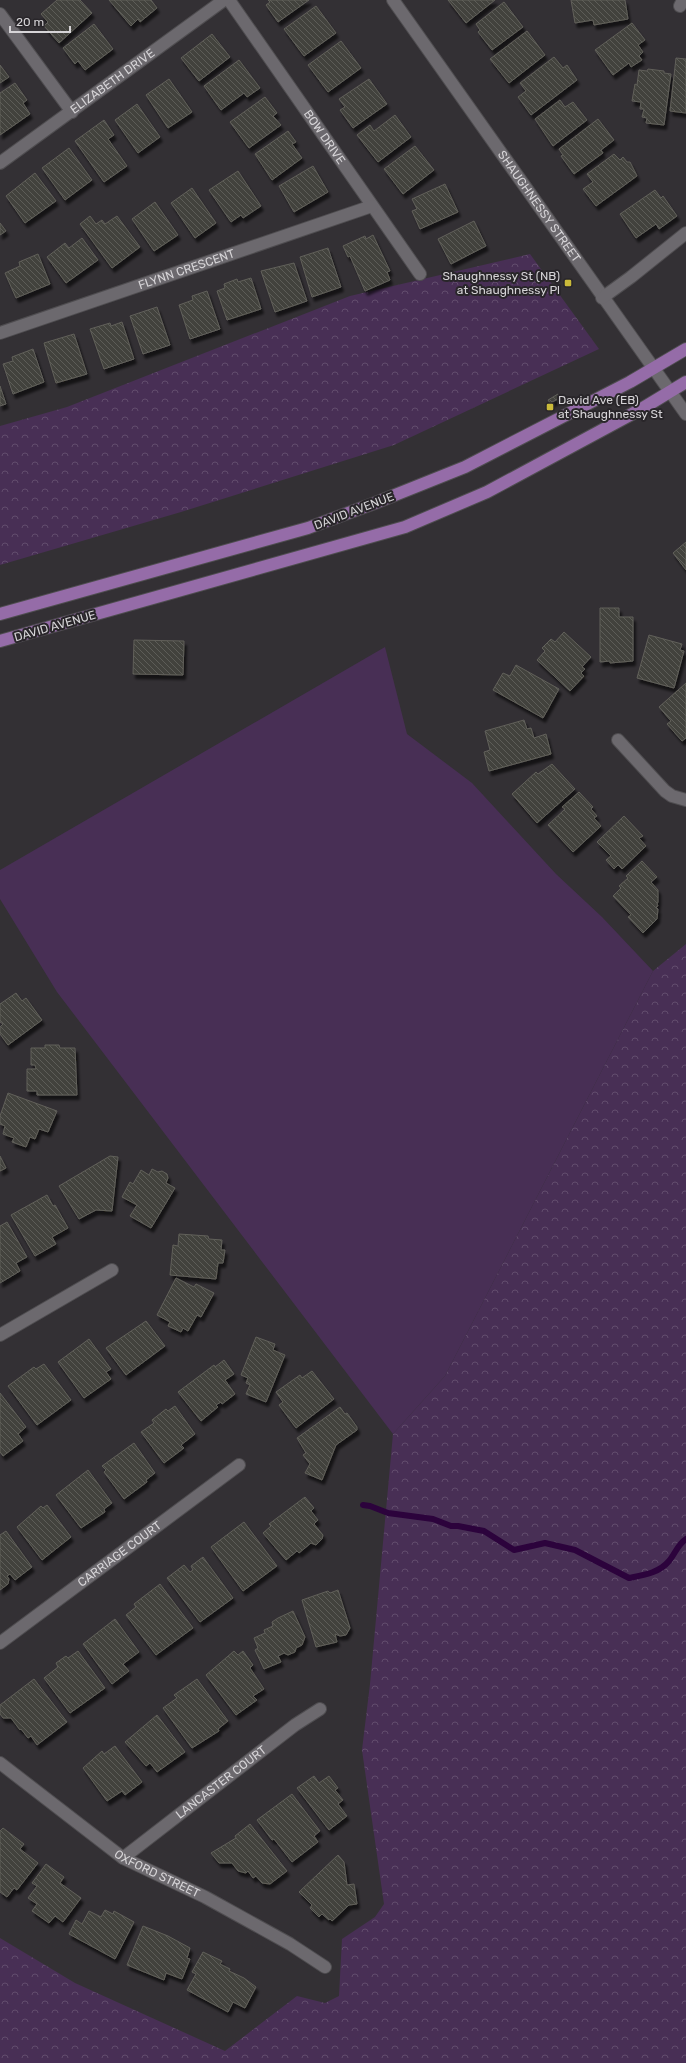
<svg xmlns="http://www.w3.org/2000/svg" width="686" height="2063" font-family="Rubik,sans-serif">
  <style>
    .grass { fill: #482f55 }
    .forest { fill: url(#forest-crowns) }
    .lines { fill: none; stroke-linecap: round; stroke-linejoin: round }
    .stream { stroke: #2c033c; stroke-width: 6 }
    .building { fill: url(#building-back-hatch); stroke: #61605a; filter: url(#shadow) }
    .minor-casing { stroke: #4f4d50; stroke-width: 14 }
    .major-casing { stroke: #4f4d50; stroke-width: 14 }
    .minor { stroke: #6c696e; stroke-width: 12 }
    .major { stroke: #956ca8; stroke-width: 12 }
    .poi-dot { fill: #caba3a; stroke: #29262a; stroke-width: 1.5 }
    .labels { text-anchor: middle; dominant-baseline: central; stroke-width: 4; stroke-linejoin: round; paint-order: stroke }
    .street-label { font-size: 12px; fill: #d6d4d7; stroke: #29262a }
    .poi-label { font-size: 12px; fill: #d6d4d7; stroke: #29262a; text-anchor: end }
  </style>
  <defs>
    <pattern id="forest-crowns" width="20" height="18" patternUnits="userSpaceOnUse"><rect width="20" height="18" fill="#482f55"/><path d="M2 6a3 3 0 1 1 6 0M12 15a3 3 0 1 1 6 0" fill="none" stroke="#624c6d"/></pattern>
    <pattern id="building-back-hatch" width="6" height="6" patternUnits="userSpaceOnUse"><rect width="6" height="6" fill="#43433d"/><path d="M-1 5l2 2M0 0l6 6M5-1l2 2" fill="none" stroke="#5d5d58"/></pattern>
    <filter id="shadow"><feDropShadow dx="2.5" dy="4.5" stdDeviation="1" flood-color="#0009"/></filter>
  </defs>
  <rect width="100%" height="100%" fill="#333034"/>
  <!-- grass -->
  <polygon class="grass" points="385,647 407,734 472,783 556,874 602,917 653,971 445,1376 393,1434 57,992 0,899 0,870"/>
  <!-- forest -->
  <g class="forest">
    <polygon points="530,254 599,349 394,445 181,512 0,565 0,426 67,407 350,296"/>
    <polygon points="686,944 686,2063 0,2063 0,1938 75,1983 225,2051 297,1996 325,2003 339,1996 342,1939 375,1917 384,1904 362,1750 370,1684 393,1434 445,1376 653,971"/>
  </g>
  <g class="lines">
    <!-- stream -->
    <path class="stream" d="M 363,1505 L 370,1506 L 388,1513 L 433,1519 L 451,1526 L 458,1526 L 484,1531 L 514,1550 L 545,1543 L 575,1550 L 629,1578 C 644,1575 659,1573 669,1561 C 675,1554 678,1544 686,1539"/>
  </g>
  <!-- building -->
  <g class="building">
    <polygon points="57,0 80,0 92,13 59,43 44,26 48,22 41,14"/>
    <polygon points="109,0 151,0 157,8 140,22 138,19 131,26"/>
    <polygon points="268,0 309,0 278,22 266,5 270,2"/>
    <polygon points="448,0 495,0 466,23"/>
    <polygon points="571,0 625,0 628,19 594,25 593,20 575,23"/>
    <polygon points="504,2 523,27 492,50 478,32 480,30 476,24"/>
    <polygon points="316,6 336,33 304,56 284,29"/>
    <polygon points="632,23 645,40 638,45 643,52 639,56 642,60 631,67 629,63 613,75 595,50"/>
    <polygon points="94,24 113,49 85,70 78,61 75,64 63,48"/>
    <polygon points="527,31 545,55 509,83 490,59"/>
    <polygon points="212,34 230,57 199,81 181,58"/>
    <polygon points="341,41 361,68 328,92 308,65"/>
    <polygon points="554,57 563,68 567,65 577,80 531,115 518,97 526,91 520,83"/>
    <polygon points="676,58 686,59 686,113 670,111"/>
    <polygon points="239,60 260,88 247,97 244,93 221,110 204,86"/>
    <polygon points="0,65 9,77 0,83"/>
    <polygon points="648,69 664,71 664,73 671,74 664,125 646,123 647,118 642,117 644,109 640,109 641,102 632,101 635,84 637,85 639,70 647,71"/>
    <polygon points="169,79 192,112 168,128 146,95"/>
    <polygon points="369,79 387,104 353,128 340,110 345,107 339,99"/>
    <polygon points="15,83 27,100 23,103 30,114 0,135 0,93"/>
    <polygon points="265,97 277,113 273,116 281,125 249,148 230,122"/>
    <polygon points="560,100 565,107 573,102 587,120 553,146 535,119"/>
    <polygon points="137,104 160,137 138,153 115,120"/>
    <polygon points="395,115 411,137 378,162 357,135 370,125 374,131"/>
    <polygon points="598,119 614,140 601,150 603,153 574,174 561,156 563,155 559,149"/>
    <polygon points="104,120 114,135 108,139 127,166 104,182 75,141"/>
    <polygon points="288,131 296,142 292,144 302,158 272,180 255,154"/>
    <polygon points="415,146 434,170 403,194 384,169"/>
    <polygon points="69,148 92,180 65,200 42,168"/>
    <polygon points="614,154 620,160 623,157 627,162 630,162 637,176 596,206 583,189 593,182 587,174"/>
    <polygon points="313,166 328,192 294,212 279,186"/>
    <polygon points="238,171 261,206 243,218 241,215 231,222 209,190"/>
    <polygon points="35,173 56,201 25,223 6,196"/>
    <polygon points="445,184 458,212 420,229 412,211 417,209 412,199"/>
    <polygon points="192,188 216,223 195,238 171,203"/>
    <polygon points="655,190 661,198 663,196 677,216 659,229 656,224 636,238 620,214"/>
    <polygon points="155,202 178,235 154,251 132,219"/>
    <polygon points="90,216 96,224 102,220 105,224 117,216 140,247 112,268 80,224"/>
    <polygon points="474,221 486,246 451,264 438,239"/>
    <polygon points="0,223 6,231 0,235"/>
    <polygon points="373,235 390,271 387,272 390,280 365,291 350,256 348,257 343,246 365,236 366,239"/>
    <polygon points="82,238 98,260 66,283 47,257 65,243 69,248"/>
    <polygon points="328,248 341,287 312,297 300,257"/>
    <polygon points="38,254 50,284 16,298 5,273 20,266 19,262"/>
    <polygon points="294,263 307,301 275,312 261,271"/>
    <polygon points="251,278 261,309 227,320 217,291 225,288 224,284 237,279 238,282"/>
    <polygon points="207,291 220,329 190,339 179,305 193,300 192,296"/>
    <polygon points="157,307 170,345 143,354 130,316"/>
    <polygon points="122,322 134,359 104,369 90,329 110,323 111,326"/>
    <polygon points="74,334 87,374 56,383 44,343"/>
    <polygon points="33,349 44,382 13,394 3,364 13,361 12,357"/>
    <polygon points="0,386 6,404 0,406"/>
    <polygon points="558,394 560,398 550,403 548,400"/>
    <polygon points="686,542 686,570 673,553"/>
    <polygon points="600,608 619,608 619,617 633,617 633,661 610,663 610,661 600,662"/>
    <polygon points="564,632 591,657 582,667 585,669 581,673 584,676 570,691 537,660 545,651 542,648 551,639 555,642"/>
    <polygon points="649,635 682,644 680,650 684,651 674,688 637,678"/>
    <polygon points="134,640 184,641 183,675 133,674"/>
    <polygon points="516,665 559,689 543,718 493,690 503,673 510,676"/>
    <polygon points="686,683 686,738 682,741 667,724 671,721 659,707"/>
    <polygon points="524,720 527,729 531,728 534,738 546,734 551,754 489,771 484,752 490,750 485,731"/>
    <polygon points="552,764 575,789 537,823 512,794 536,772 538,774"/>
    <polygon points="579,792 593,807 591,809 597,816 594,818 601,826 573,852 548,825 565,809 562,807"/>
    <polygon points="624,816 643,836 639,838 646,846 622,869 618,865 614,869 606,860 611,856 597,842"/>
    <polygon points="642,861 657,877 651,882 658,890 658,902 657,904 658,906 656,907 658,909 657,919 643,933 628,917 631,915 613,896 621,888 619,886 628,878 626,876"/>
    <polygon points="16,993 22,1001 26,998 42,1020 8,1045 0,1034 0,1027 3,1024 0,1022 0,1004"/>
    <polygon points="45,1045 59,1045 60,1048 75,1048 77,1095 37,1095 37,1091 27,1091 27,1069 36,1069 35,1065 31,1065 31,1048 45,1048"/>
    <polygon points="8,1093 57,1111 48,1132 39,1129 35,1139 30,1137 26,1147 12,1142 14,1138 3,1134 5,1126 0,1124 0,1116"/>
    <polygon points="0,1156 6,1168 0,1171"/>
    <polygon points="110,1156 118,1157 112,1211 96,1210 79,1219 59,1186"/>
    <polygon points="152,1169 158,1172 162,1171 167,1174 168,1178 166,1183 175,1188 151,1228 130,1216 137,1205 122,1197 130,1182 133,1184 141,1170 149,1175"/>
    <polygon points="47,1195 53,1206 55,1205 68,1228 52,1237 56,1244 35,1256 11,1215"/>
    <polygon points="7,1222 27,1257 16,1263 20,1271 0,1283 0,1226"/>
    <polygon points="179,1234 208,1236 209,1239 222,1240 221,1250 225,1250 223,1263 218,1263 216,1279 170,1275 173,1245 178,1246"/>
    <polygon points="176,1278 194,1287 196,1284 214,1293 201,1317 197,1315 188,1331 183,1328 181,1332 168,1326 170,1322 157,1315"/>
    <polygon points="146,1321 165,1346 126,1375 106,1348"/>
    <polygon points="256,1337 275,1344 273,1350 285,1355 266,1402 246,1394 250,1385 246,1383 248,1378 241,1375"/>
    <polygon points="89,1339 111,1369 106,1372 111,1379 84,1398 58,1362"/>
    <polygon points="224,1360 234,1374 225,1380 235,1394 222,1404 221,1402 216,1405 218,1407 201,1421 178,1392 214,1365 215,1367"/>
    <polygon points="44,1364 71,1400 37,1425 8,1386 34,1367 36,1369"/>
    <polygon points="312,1371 334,1399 296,1428 279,1405 283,1402 276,1392 300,1375 302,1378"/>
    <polygon points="0,1393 26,1427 18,1434 23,1441 3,1456 0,1452"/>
    <polygon points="175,1406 195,1434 181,1445 184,1448 164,1463 141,1432 154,1423 152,1420 166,1409 168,1411"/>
    <polygon points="340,1407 345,1414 347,1413 357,1427 357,1430 336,1445 322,1480 305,1473 310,1464 303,1455 306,1453 297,1438"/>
    <polygon points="134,1443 155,1473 146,1480 147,1482 124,1499 104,1472 106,1470 102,1466"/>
    <polygon points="88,1470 112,1503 104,1509 105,1512 81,1528 56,1495"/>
    <polygon points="305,1497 314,1508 311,1511 318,1520 314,1524 323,1535 322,1539 316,1545 311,1543 299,1553 297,1551 286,1560 263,1533 271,1526 269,1524"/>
    <polygon points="47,1505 71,1537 42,1560 17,1527 41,1506 43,1508"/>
    <polygon points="244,1522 277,1566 243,1591 211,1547"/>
    <polygon points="6,1531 32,1567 15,1580 10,1574 7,1576 9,1579 8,1584 0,1590 0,1535"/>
    <polygon points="203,1557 233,1598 200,1622 167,1578 184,1565 190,1572 193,1570 191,1566"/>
    <polygon points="160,1584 193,1628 156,1655 126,1615 136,1607 134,1604"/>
    <polygon points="338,1590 350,1628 346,1635 340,1636 335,1634 337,1642 316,1647 302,1600 328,1591 330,1593"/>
    <polygon points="293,1611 305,1637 302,1645 296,1648 295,1652 288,1655 284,1653 278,1656 281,1662 264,1669 255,1650 258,1648 254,1638 265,1633 264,1630 273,1626 272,1622 278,1618"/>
    <polygon points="115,1619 139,1652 123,1664 129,1671 112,1684 83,1644"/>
    <polygon points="78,1651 105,1688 70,1713 44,1678 58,1667 56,1663 66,1656 68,1658"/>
    <polygon points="234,1651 238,1655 243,1651 253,1665 250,1668 264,1689 253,1696 257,1700 236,1715 206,1675"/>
    <polygon points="34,1679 67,1722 37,1745 31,1736 28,1738 21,1729 20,1730 11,1718 3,1718 0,1714 0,1705"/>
    <polygon points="197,1679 228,1721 218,1729 219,1731 192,1748 163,1708 177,1698 174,1695"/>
    <polygon points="157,1715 185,1752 157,1772 150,1763 146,1766 125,1742"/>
    <polygon points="115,1746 142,1782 125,1795 122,1791 107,1801 83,1768 102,1751 104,1754"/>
    <polygon points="314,1776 319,1783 329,1776 338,1788 335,1790 343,1800 338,1804 347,1816 329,1830 297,1788"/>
    <polygon points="292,1794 320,1831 314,1836 318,1842 292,1862 274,1839 272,1840 257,1820"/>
    <polygon points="250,1824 287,1871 270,1884 262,1883 256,1876 253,1878 248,1871 246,1873 238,1871 232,1863 219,1863 211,1853 236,1838 235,1836"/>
    <polygon points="3,1828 24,1844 20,1849 38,1863 17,1890 14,1888 7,1897 0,1892 0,1831"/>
    <polygon points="338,1855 344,1862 347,1885 354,1884 357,1904 349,1905 332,1921 330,1919 329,1920 322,1914 319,1917 310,1908 312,1905 299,1892"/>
    <polygon points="46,1864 64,1877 60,1883 81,1898 63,1922 55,1916 49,1923 32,1911 37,1904 28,1898 37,1886 32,1883"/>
    <polygon points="105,1910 113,1914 114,1911 134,1922 115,1959 69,1934 76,1920 82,1924 89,1911 101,1917"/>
    <polygon points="143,1926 168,1936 190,1948 187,1958 190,1959 182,1979 166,1973 164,1980 127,1965"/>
    <polygon points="203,1952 222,1961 220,1964 230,1969 229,1971 244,1978 256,1987 245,2008 233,2002 228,2012 187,1990 196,1974 192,1972"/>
  </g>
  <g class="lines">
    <defs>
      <g id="minor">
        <path id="s1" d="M 229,0 L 420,274"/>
        <path id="s2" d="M 393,0 L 686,414"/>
        <polyline points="680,6 683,0"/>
        <polyline points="0,14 72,112"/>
        <path id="s3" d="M 0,163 L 224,0"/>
        <polyline points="602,298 631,277 686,233"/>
        <path id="s4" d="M 0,333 L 372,206"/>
        <polyline points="618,740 665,791 672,796 686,800"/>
        <polyline points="0,1335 112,1270"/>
        <path id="s5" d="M 0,1643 L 239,1465"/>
        <path id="s6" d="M 0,1763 L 123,1858 L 205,1897 L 290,1944 L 325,1967"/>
        <path id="s7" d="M 123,1858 L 295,1725 L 320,1709"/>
      </g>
      <g id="major">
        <polyline points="0,614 308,528 375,503 465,467 630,382 686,349"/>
        <polyline points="0,641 405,527 487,492 643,408 686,382"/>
      </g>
    </defs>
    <!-- minor casing -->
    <use href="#minor" class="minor-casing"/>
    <!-- major casing -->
    <use href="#major" class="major-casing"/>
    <!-- minor -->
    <use href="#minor" class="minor"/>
    <!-- major -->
    <use href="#major" class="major"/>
  </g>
  <!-- markers -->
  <g class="poi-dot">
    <rect x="564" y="279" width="8" height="8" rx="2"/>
    <rect x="546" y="403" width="8" height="8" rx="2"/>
  </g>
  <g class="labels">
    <!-- street labels -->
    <g class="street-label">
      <text stroke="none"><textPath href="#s3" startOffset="139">ELIZABETH DRIVE</textPath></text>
      <text stroke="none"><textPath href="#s1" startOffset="167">BOW DRIVE</textPath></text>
      <text stroke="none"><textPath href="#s2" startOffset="253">SHAUGHNESSY STREET</textPath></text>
      <text stroke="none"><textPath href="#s4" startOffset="197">FLYNN CRESCENT</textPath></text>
      <text transform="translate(354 511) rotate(-21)">DAVID AVENUE</text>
      <text transform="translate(55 626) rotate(-16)">DAVID AVENUE</text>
      <text stroke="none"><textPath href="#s5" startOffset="149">CARRIAGE COURT</textPath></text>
      <text stroke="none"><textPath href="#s7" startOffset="124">LANCASTER COURT</textPath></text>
      <text stroke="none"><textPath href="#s6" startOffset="193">OXFORD STREET</textPath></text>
    </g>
    <!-- poi labels -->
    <g class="poi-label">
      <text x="560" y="276">Shaughnessy St (NB)<tspan x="560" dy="14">at Shaughnessy Pl</tspan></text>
      <text x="558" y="400" text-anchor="start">David Ave (EB)<tspan x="558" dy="14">at Shaughnessy St</tspan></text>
    </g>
  </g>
  <!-- scale -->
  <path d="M10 26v6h60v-6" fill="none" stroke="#d6d4d7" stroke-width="2"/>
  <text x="16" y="26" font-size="12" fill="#d6d4d7" stroke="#29262a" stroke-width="3" paint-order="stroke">20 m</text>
</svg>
